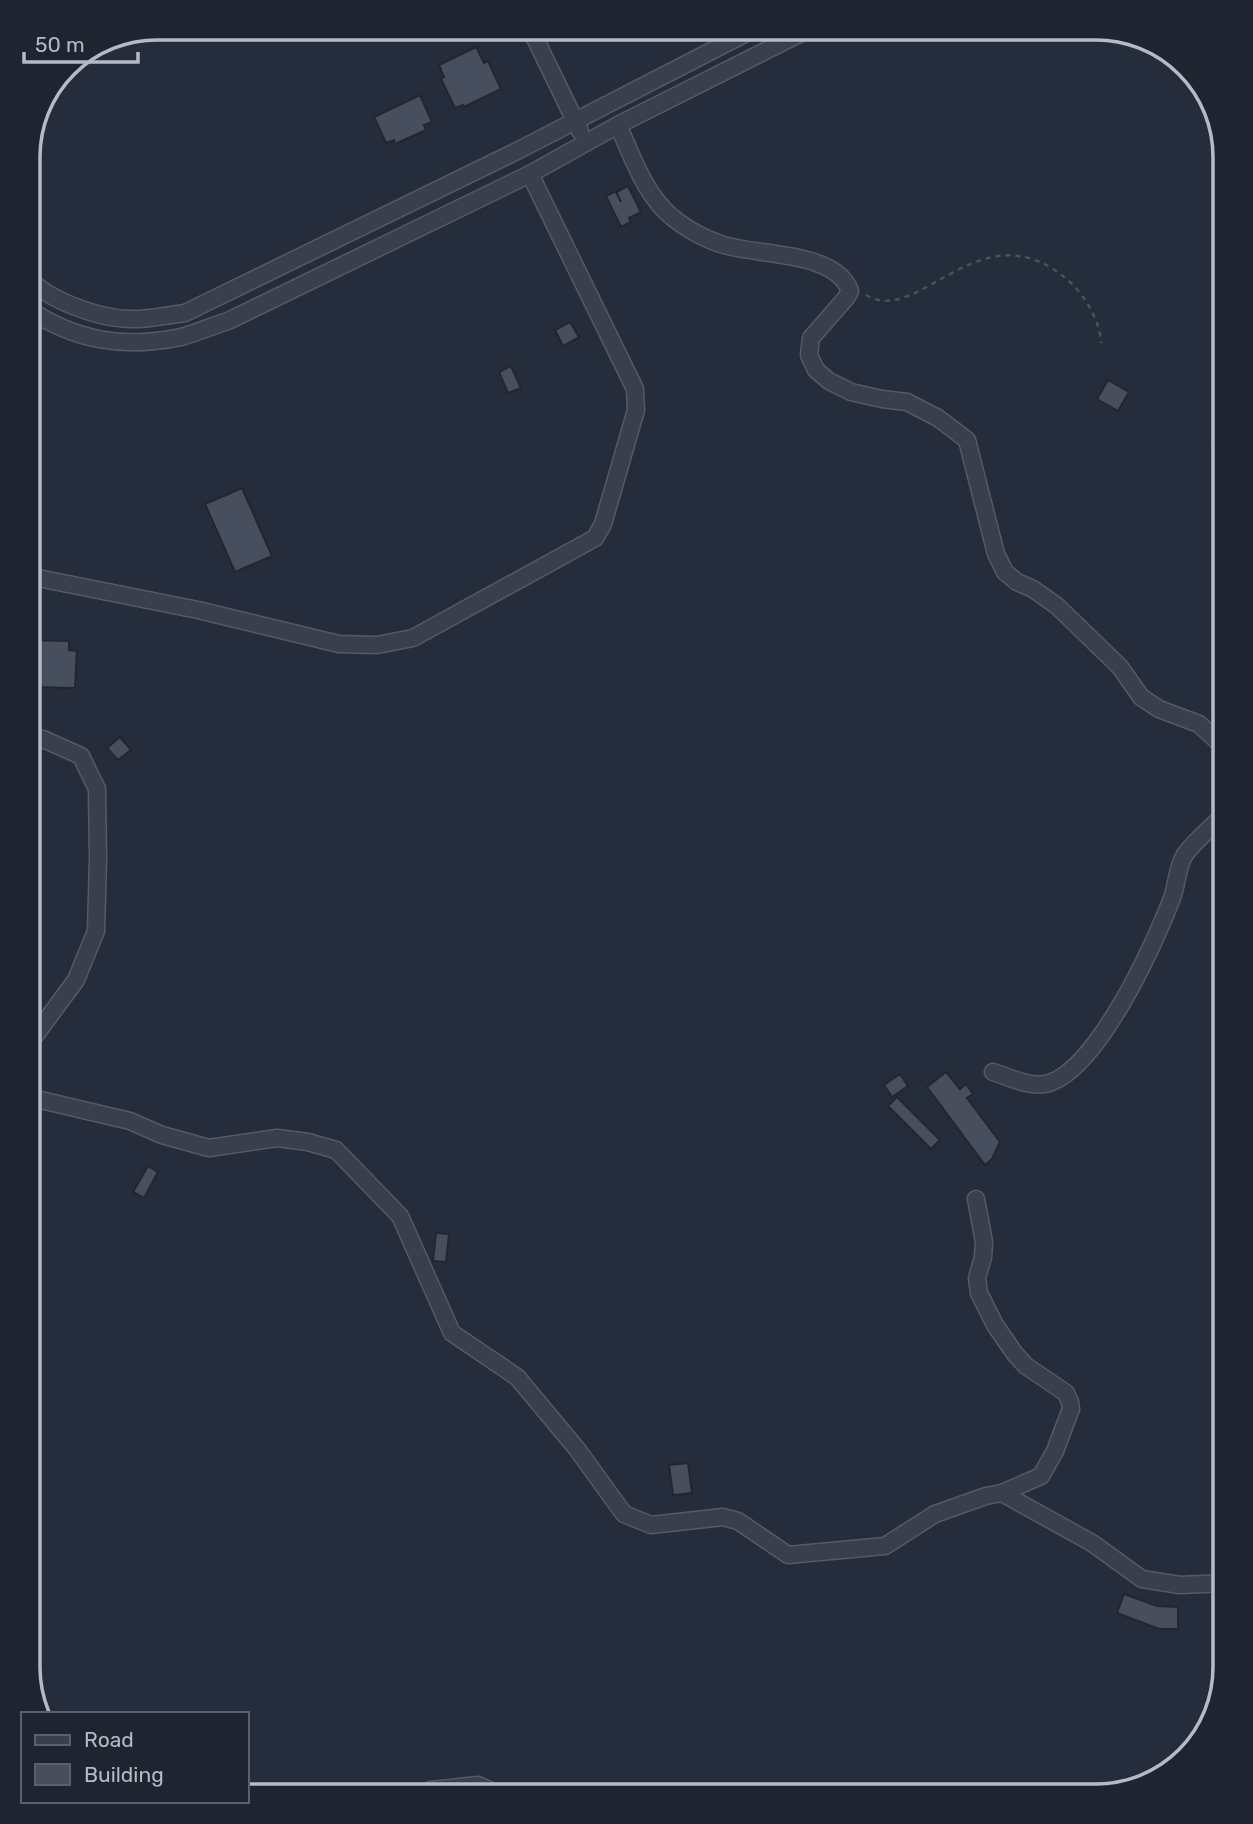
<svg xmlns="http://www.w3.org/2000/svg" width="1253" height="1824" font-family="Rubik,sans-serif">
  <style>
    .building { fill: #474f5e; stroke: #202632; stroke-width: 2 }
    .lines { fill: none; stroke-linecap: round; stroke-linejoin: round }
    .minor-casing { stroke: #545a66; stroke-width: 19 }
    .path { stroke: #455459; stroke-width: 2.5; stroke-dasharray: 5 5; stroke-linecap: butt }
    .minor { stroke: #393f4b; stroke-width: 16 }
    .rim { fill: none; stroke: #b5bac6; stroke-width: 3.5 }
  </style>
  <rect width="100%" height="100%" fill="#252c3b"/>
  <!-- building -->
  <g class="building">
    <polygon points="476,47 484,63 488,61 501,89 464,107 463,105 455,108 441,79 444,77 439,65"/>
    <polygon points="420,95 432,122 424,125 426,130 395,144 394,140 386,143 374,117"/>
    <polygon points="628,186 641,212 629,218 631,222 621,227 606,196 616,191 621,202 616,192"/>
    <polygon points="570,322 579,337 563,346 555,330"/>
    <polygon points="511,366 521,388 508,393 499,372"/>
    <polygon points="1108,380 1129,392 1118,411 1097,399"/>
    <polygon points="242,488 272,556 235,572 205,504"/>
    <polygon points="28,640 69,641 69,650 77,651 75,688 28,687"/>
    <polygon points="120,737 131,750 118,760 107,748"/>
    <polygon points="946,1072 960,1089 966,1084 973,1094 967,1098 1000,1142 992,1159 985,1165 927,1087"/>
    <polygon points="900,1074 908,1086 892,1097 884,1085"/>
    <polygon points="897,1097 940,1140 931,1149 888,1106"/>
    <polygon points="148,1166 158,1172 144,1198 133,1192"/>
    <polygon points="436,1233 449,1234 446,1262 433,1261"/>
    <polygon points="688,1463 692,1493 673,1495 669,1465"/>
    <polygon points="1124,1594 1157,1606 1178,1607 1178,1629 1159,1629 1117,1613"/>
  </g>
  <g class="lines">
    <defs>
      <g id="minor">
        <polyline points="530,28 580,131"/>
        <path d="M 618,125 C 632,156 645,195 672,217 C 686,229 707,240 724,245 C 759,256 836,251 850,291 L 846,298 L 811,338 L 809,355 L 816,370 L 829,381 L 851,392 L 882,399 L 907,402 L 938,418 L 967,440 L 996,554 L 1005,572 L 1017,582 L 1033,589 L 1057,606 L 1120,667 L 1141,697 L 1159,709 L 1199,724 L 1225,748"/>
        <path d="M 28,278 C 50,301 98,318 129,319 C 147,320 167,315 185,313 L 515,152 L 756,28"/>
        <path d="M 28,309 C 76,341 124,349 181,337 C 196,333 212,326 228,321 L 530,174 L 618,125 L 811,28"/>
        <polyline points="28,576 198,610 339,644 377,645 413,638 595,538 603,524 636,410 635,389 530,174"/>
        <polyline points="1214,825 1225,847"/>
        <polyline points="28,1045 76,980 96,931 98,859 97,789 81,756 43,739 28,739"/>
        <path d="M 993,1072 C 1009,1077 1029,1087 1045,1084 C 1096,1074 1155,943 1172,898 C 1177,885 1177,868 1184,856 C 1191,844 1214,825 1225,814"/>
        <polyline points="28,1097 130,1121 162,1135 209,1148 277,1138 308,1142 336,1150 400,1216 452,1333 517,1377 577,1449 624,1514 651,1525 723,1517 738,1521 788,1555 885,1546 935,1514 986,1496 1002,1493 1092,1543 1142,1579 1180,1585 1225,1583"/>
        <polyline points="976,1199 984,1242 983,1257 977,1278 979,1293 995,1325 1015,1354 1026,1366 1066,1393 1070,1402 1071,1409 1055,1451 1041,1476 1002,1493"/>
        <polyline points="417,1796 431,1790 478,1785 502,1796"/>
      </g>
    </defs>
    <!-- minor casing -->
    <use href="#minor" class="minor-casing"/>
    <!-- path -->
    <g class="path">
      <path d="M 866,295 C 920,328 982,203 1070,282 C 1086,297 1100,321 1101,343"/>
      <path d="M 1225,463 C 1207,450 1208,438 1225,426"/>
    </g>
    <!-- minor -->
    <use href="#minor" class="minor"/>
  </g>
  <!-- crop -->
  <path d="M0 0H1253V1824H0ZM157 40H1096A117 117 0 0 1 1213 157V1667A117 117 0 0 1 1096 1784H157A117 117 0 0 1 40 1667V157A117 117 0 0 1 157 40Z" fill="#1e2430" fill-rule="evenodd"/>
  <path class="rim" d="M157 40H1096A117 117 0 0 1 1213 157V1667A117 117 0 0 1 1096 1784H157A117 117 0 0 1 40 1667V157A117 117 0 0 1 157 40Z"/>
  <!-- legend -->
  <rect x="21" y="1712" width="228" height="91" fill="#1e2430" stroke="#5a606c" stroke-width="2"/>
  <rect x="35" y="1735" width="35" height="10" fill="#393f4b" stroke="#5a606c" stroke-width="2"/>
  <text x="84" y="1747" font-size="21" fill="#b5bac6">Road</text>
  <rect x="35" y="1764" width="35" height="21" fill="#474f5e" stroke="#5a606c" stroke-width="2"/>
  <text x="84" y="1782" font-size="21" fill="#b5bac6">Building</text>
  <!-- scale -->
  <path d="M24 52v10h114v-10" fill="none" stroke="#b5bac6" stroke-width="3.5"/>
  <text x="35" y="52" font-size="21" fill="#b5bac6" stroke="#1e2430" stroke-width="5" paint-order="stroke">50 m</text>
</svg>
